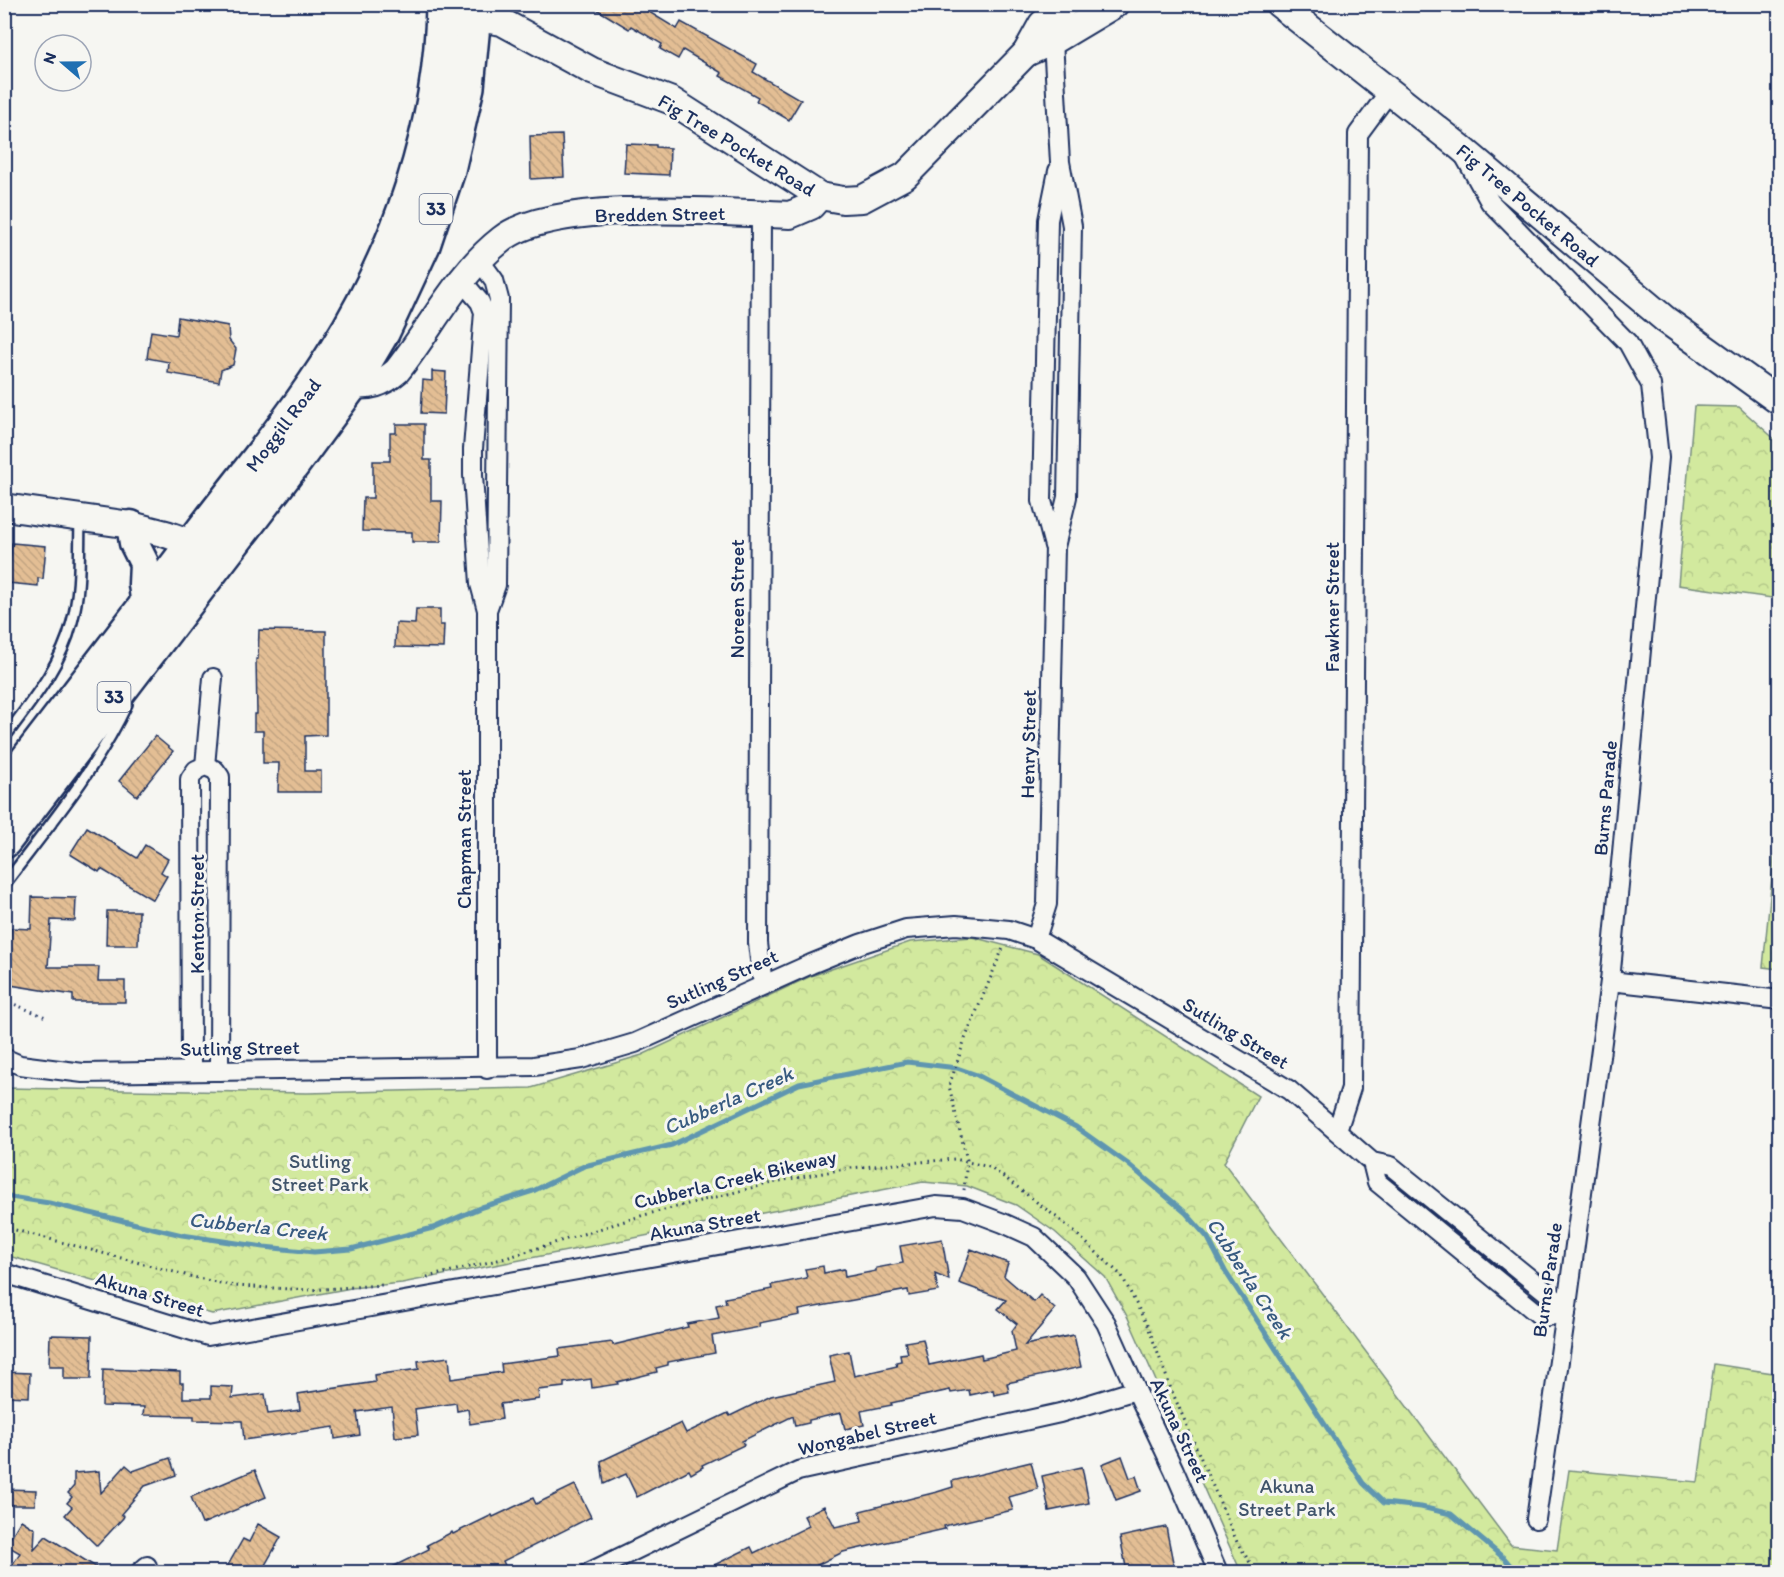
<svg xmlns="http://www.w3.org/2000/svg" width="1784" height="1577" font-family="Itim,sans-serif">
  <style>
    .park { fill: url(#park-crowns); stroke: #768c7e; stroke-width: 1.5 }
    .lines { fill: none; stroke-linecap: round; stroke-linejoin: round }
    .stream { stroke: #5e96b0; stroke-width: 5 }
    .building { fill: url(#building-back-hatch); stroke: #1b2f5e; stroke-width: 1.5 }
    .lane-casing { stroke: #1b2f5e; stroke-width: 14 }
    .street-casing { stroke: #1b2f5e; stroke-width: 22 }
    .secondary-casing { stroke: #1b2f5e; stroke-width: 30 }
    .primary-casing { stroke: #1b2f5e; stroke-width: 33 }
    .highway-casing { stroke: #1b2f5e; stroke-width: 38 }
    .path { stroke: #1b2f5e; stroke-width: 3; stroke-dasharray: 1.5 4.5; stroke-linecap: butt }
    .lane { stroke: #f6f6f2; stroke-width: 9 }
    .street { stroke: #f6f6f2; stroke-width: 18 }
    .secondary { stroke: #f6f6f2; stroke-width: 26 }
    .primary { stroke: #f6f6f2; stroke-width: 28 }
    .highway { stroke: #f6f6f2; stroke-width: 33 }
    .labels { text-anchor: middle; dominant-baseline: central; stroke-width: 6; stroke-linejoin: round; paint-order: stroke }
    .shield { fill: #f6f6f2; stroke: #5d6b8a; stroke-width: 1.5 }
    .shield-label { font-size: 18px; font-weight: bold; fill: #1b2f5e }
    .street-label { font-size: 20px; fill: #1b2f5e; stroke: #f6f6f2 }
    .park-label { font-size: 20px; fill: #40546b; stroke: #f6f6f2 }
    .water-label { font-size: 21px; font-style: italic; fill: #375a80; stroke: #f6f6f2 }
  </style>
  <defs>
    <pattern id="park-crowns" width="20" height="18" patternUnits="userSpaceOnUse" patternTransform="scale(1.5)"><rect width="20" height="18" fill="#d2e99e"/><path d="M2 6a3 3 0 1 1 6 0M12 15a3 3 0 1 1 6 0" fill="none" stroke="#b4c88a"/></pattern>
    <pattern id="building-back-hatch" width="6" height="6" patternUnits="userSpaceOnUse" patternTransform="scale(1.5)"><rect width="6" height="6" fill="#e3be94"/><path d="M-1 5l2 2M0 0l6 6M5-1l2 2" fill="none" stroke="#c2a482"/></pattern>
  </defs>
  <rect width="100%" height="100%" fill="#f6f6f2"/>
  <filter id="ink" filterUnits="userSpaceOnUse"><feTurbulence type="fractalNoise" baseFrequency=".0167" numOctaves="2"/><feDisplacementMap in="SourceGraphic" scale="12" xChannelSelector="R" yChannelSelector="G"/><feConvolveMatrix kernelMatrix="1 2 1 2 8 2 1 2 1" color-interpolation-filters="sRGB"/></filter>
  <g filter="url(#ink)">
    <!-- park -->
    <g class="park">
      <polygon points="1694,406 1739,407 1779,443 1779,599 1678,585"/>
      <polygon points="1779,807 1780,969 1779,969 1763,967"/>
      <polygon points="972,937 1038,954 1258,1096 1224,1163 1511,1545 1557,1550 1569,1470 1698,1482 1714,1364 1779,1374 1779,1572 1241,1572 1128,1318 1105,1277 1055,1232 1016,1205 967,1186 923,1182 402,1283 351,1288 212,1314 5,1255 5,1088 307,1093 531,1088 642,1055 811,976 910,942"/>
    </g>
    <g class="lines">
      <!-- stream -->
      <polyline class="stream" points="4,1196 49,1203 182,1235 264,1247 314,1252 351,1249 433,1228 482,1207 533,1191 584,1166 672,1145 799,1084 907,1062 957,1068 977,1075 1076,1127 1128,1164 1186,1213 1208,1238 1225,1271 1363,1483 1384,1503 1421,1507 1451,1514 1505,1559 1516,1572"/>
    </g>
    <!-- building -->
    <g class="building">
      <polygon points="588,4 636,4 677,29 681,22 757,64 753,72 801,100 789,120 756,101 758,97 720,76 722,73 683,50 678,59 660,49 662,44 631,26 629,29"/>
      <polygon points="562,135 564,177 531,179 530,136"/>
      <polygon points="626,144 656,145 656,147 670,148 669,175 624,173"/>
      <polygon points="178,317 228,326 229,340 236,349 233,365 221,370 219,382 168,373 169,362 147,358 151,331 176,335"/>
      <polygon points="432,371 446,372 444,414 421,413 423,380 432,381"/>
      <polygon points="396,424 424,424 424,460 431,460 431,501 442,501 441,542 412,542 412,532 362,531 363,498 373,498 373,461 390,461 390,433 396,433"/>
      <polygon points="12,543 46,546 43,579 38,578 38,586 8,583"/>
      <polygon points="416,609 440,609 440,625 444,625 443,648 395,647 396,623 415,624"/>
      <polygon points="259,630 326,631 326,735 305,736 305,771 321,771 321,792 278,792 279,763 263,763 263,731 254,731 254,714 257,714 256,659 258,659"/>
      <polygon points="155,736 173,751 137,796 119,781"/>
      <polygon points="87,827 137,858 145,845 168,859 161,872 167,876 153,900 101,869 99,872 70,854"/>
      <polygon points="32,897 76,898 75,921 51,920 48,967 99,967 98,981 125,981 125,1002 73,1002 73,995 4,984 4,960 9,961 11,928 31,929"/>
      <polygon points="107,911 139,911 138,945 106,945"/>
      <polygon points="942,1239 949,1280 935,1274 938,1291 909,1296 908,1290 799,1310 800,1315 759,1323 760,1327 712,1336 715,1353 668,1362 668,1365 656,1368 657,1372 617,1382 618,1384 592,1388 591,1379 564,1383 564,1387 538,1390 539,1399 500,1404 502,1419 470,1424 468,1409 457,1411 456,1403 415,1409 418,1435 395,1437 392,1407 357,1412 360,1435 335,1439 334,1427 244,1440 242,1421 194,1420 194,1416 143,1415 144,1407 102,1406 103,1369 180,1372 180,1383 183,1383 183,1398 211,1398 211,1386 233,1387 232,1398 265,1394 268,1414 300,1410 298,1394 375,1382 374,1375 419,1369 418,1361 449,1357 451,1379 502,1372 501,1364 560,1356 559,1349 612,1342 613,1345 688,1327 687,1324 719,1318 716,1305 726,1303 725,1298 772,1289 771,1285 807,1278 805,1269 823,1266 824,1273 844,1269 845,1277 876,1271 876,1268 903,1263 900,1246"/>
      <polygon points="971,1249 1008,1263 1004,1276 1034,1302 1040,1295 1055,1309 1025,1345 1074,1335 1081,1367 1007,1383 1009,1392 994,1395 993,1390 970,1395 969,1390 951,1393 950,1390 891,1403 892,1405 861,1411 864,1425 845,1429 841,1413 809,1420 809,1423 795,1426 793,1416 742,1441 744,1445 702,1465 703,1467 691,1474 689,1470 637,1497 626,1474 604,1484 601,1461 681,1423 686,1433 728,1413 730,1416 771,1396 835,1382 829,1355 849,1351 854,1376 897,1366 896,1362 901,1361 900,1354 908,1353 905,1342 923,1339 929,1365 981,1354 982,1359 1016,1351 1012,1331 1017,1324 998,1309 1006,1300 959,1283"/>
      <polygon points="50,1335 92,1336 91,1379 64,1379 64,1366 49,1366"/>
      <polygon points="4,1372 30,1373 29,1397 4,1396"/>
      <polygon points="1122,1456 1130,1478 1136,1476 1141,1491 1116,1500 1102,1464"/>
      <polygon points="170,1458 176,1475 145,1486 121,1514 124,1516 123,1518 97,1546 65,1515 72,1507 67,1503 72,1497 68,1493 74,1486 74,1473 99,1471 101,1493 126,1465 133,1471"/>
      <polygon points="1031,1462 1038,1489 1009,1497 1013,1510 944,1526 945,1529 843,1552 817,1565 821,1572 700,1572 751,1547 754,1553 809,1526 804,1516 824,1506 835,1527 862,1521 860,1511 937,1492 953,1487 952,1481"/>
      <polygon points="1082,1467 1089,1503 1049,1511 1042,1476"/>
      <polygon points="255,1470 266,1497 202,1524 191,1497"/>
      <polygon points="575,1485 591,1517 503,1561 508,1572 382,1572 429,1549 427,1545 452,1532 453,1534 492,1515 493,1517 533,1498 536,1504"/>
      <polygon points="4,1489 36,1490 35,1505 4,1505"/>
      <polygon points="21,1520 35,1529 34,1549 46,1536 104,1572 13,1572 15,1571 10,1568 20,1553 6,1545"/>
      <polygon points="258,1524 281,1537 261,1572 224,1572 243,1539 249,1542"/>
      <polygon points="1166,1527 1175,1572 1127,1572 1120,1537"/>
    </g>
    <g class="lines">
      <defs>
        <g id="lane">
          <path d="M 4,738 C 31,702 61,666 72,622 C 81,590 79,554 80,520"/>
          <path d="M 4,885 C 48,827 96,770 127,704"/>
        </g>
        <g id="street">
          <polyline points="1464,155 1490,202 1628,343 1651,385 1659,458 1610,981 1566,1313 1536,1519"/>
          <polyline points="761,214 758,943 763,985"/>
          <polyline points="480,261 494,280 499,299 496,585 487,610"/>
          <polyline points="462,281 480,302 484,312 473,449 473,475 480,584 487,610 487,1069"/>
          <polyline points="1054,546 1042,501 1048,220 1058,171"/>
          <polyline points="205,766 213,678"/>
          <polyline points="1036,939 1047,904 1055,547 1067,497 1072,226 1060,162 1053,41 1048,33"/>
          <polyline points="1610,981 1780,1000"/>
          <polyline points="4,1058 20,1065 83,1073 534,1066 581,1059 635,1043 811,964 860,944 906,929 956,925 1009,930 1036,939 1289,1090 1372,1162 1391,1166 1555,1299 1566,1313 1542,1317 1377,1182 1372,1162"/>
          <polyline points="191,1071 190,779 196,770 205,766 215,770 220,777 219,1071"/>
          <polyline points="1337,1131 1351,1088 1358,134 1389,92"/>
          <polyline points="4,1273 208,1336 936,1206 963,1208 1003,1223 1034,1237 1076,1277 1106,1323 1136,1390 1174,1470 1218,1572"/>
          <polyline points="140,1572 147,1566"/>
          <polyline points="590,1572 798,1471 1060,1413 1136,1390"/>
        </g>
        <g id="secondary">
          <polyline points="1279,4 1460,147 1666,320 1780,402"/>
          <polyline points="455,15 502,22 592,71 672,101 820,196 843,200 862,199 905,176 1026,53 1042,24 1065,4"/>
          <polyline points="1026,53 1053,41 1115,4"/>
          <path d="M 351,385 C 370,387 382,384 397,371 C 432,327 457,274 502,239 C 555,198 722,212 790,215 L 811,206 L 820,196"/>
          <polyline points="4,507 131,525 166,534 209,549"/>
        </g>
        <polyline id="primary" points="131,525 134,543 144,563 143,584 146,606"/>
        <g id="highway">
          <path d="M 4,790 C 67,708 130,627 192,545 C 240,481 293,420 335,352 C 399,250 442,126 443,4"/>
          <polyline points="4,841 293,464 351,385 383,331 423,245 448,170 467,87 475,4"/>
        </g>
      </defs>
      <!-- lane casing -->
      <use href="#lane" class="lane-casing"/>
      <!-- street casing -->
      <use href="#street" class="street-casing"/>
      <!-- secondary casing -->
      <use href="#secondary" class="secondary-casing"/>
      <!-- primary casing -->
      <use href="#primary" class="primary-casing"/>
      <!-- highway casing -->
      <use href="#highway" class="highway-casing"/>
      <!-- path -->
      <g class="path">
        <polyline points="4,1000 48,1018"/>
        <polyline points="964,1190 967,1160 949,1086 965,1039 1003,948"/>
        <polyline points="4,1227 193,1277 234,1286 310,1290 382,1285"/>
        <polyline points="427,1277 506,1258 644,1215 784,1180 850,1168 955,1159 989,1167 1008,1180 1069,1227 1122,1276 1149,1329 1171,1389 1237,1542 1256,1572"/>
      </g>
      <!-- lane -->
      <use href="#lane" class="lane"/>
      <!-- street -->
      <use href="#street" class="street"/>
      <!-- secondary -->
      <use href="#secondary" class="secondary"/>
      <!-- primary -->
      <use href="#primary" class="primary"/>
      <!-- highway -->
      <use href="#highway" class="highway"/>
    </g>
  </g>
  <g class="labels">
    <!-- shield labels -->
    <g class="shield">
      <rect x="419.5" y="194" width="33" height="30" rx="4.5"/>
      <rect x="97.5" y="682" width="33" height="30" rx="4.5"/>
    </g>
    <g class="shield-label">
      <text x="436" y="209">33</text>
      <text x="114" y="697">33</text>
    </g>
    <!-- street labels -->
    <g class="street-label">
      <text transform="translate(737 145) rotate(31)">Fig Tree Pocket Road</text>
      <text transform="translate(1528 205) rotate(40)">Fig Tree Pocket Road</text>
      <text transform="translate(660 214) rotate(-1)">Bredden Street</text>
      <text transform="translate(283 425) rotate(-53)">Moggill Road</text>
      <text transform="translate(737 599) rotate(-90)">Noreen Street</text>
      <text transform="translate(1332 607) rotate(-90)">Fawkner Street</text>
      <text transform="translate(1028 744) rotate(-89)">Henry Street</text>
      <text transform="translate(1605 798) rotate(-85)">Burns Parade</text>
      <text transform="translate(464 839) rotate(-90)">Chapman Street</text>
      <text transform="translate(197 914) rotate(-90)">Kenton Street</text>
      <text transform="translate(722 979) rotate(-24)">Sutling Street</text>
      <text transform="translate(1236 1033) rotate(31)">Sutling Street</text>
      <text transform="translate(240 1048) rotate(-1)">Sutling Street</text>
      <text transform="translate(735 1179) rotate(-13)">Cubberla Creek Bikeway</text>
      <text transform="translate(705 1224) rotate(-10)">Akuna Street</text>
      <text transform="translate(1547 1280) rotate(-82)">Burns Parade</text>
      <text transform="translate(150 1294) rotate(17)">Akuna Street</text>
      <text transform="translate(1180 1430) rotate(65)">Akuna Street</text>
      <text transform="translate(867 1433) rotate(-13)">Wongabel Street</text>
    </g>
    <!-- park labels -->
    <g class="park-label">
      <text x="320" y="1161">Sutling<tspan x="320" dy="23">Street Park</tspan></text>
      <text x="1287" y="1486">Akuna<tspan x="1287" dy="23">Street Park</tspan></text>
    </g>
    <!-- water labels -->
    <g class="water-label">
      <text transform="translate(728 1100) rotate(-24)">Cubberla Creek</text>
      <text transform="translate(258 1226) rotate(6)">Cubberla Creek</text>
      <text transform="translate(1250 1278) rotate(57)">Cubberla Creek</text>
    </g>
  </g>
  <!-- margin -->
  <rect width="1784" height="1577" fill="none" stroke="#f6f6f2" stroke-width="24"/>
  <rect x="12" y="12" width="1760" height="1553" fill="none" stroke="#1b2f5e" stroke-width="2" filter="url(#ink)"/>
  <!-- north arrow -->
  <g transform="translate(63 63) rotate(290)"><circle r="28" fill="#f6f6f2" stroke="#9ea6b7" stroke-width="1.5"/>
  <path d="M0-4.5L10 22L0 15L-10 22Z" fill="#1f6fb2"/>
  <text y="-9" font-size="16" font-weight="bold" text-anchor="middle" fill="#1b2f5e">N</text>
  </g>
</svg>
